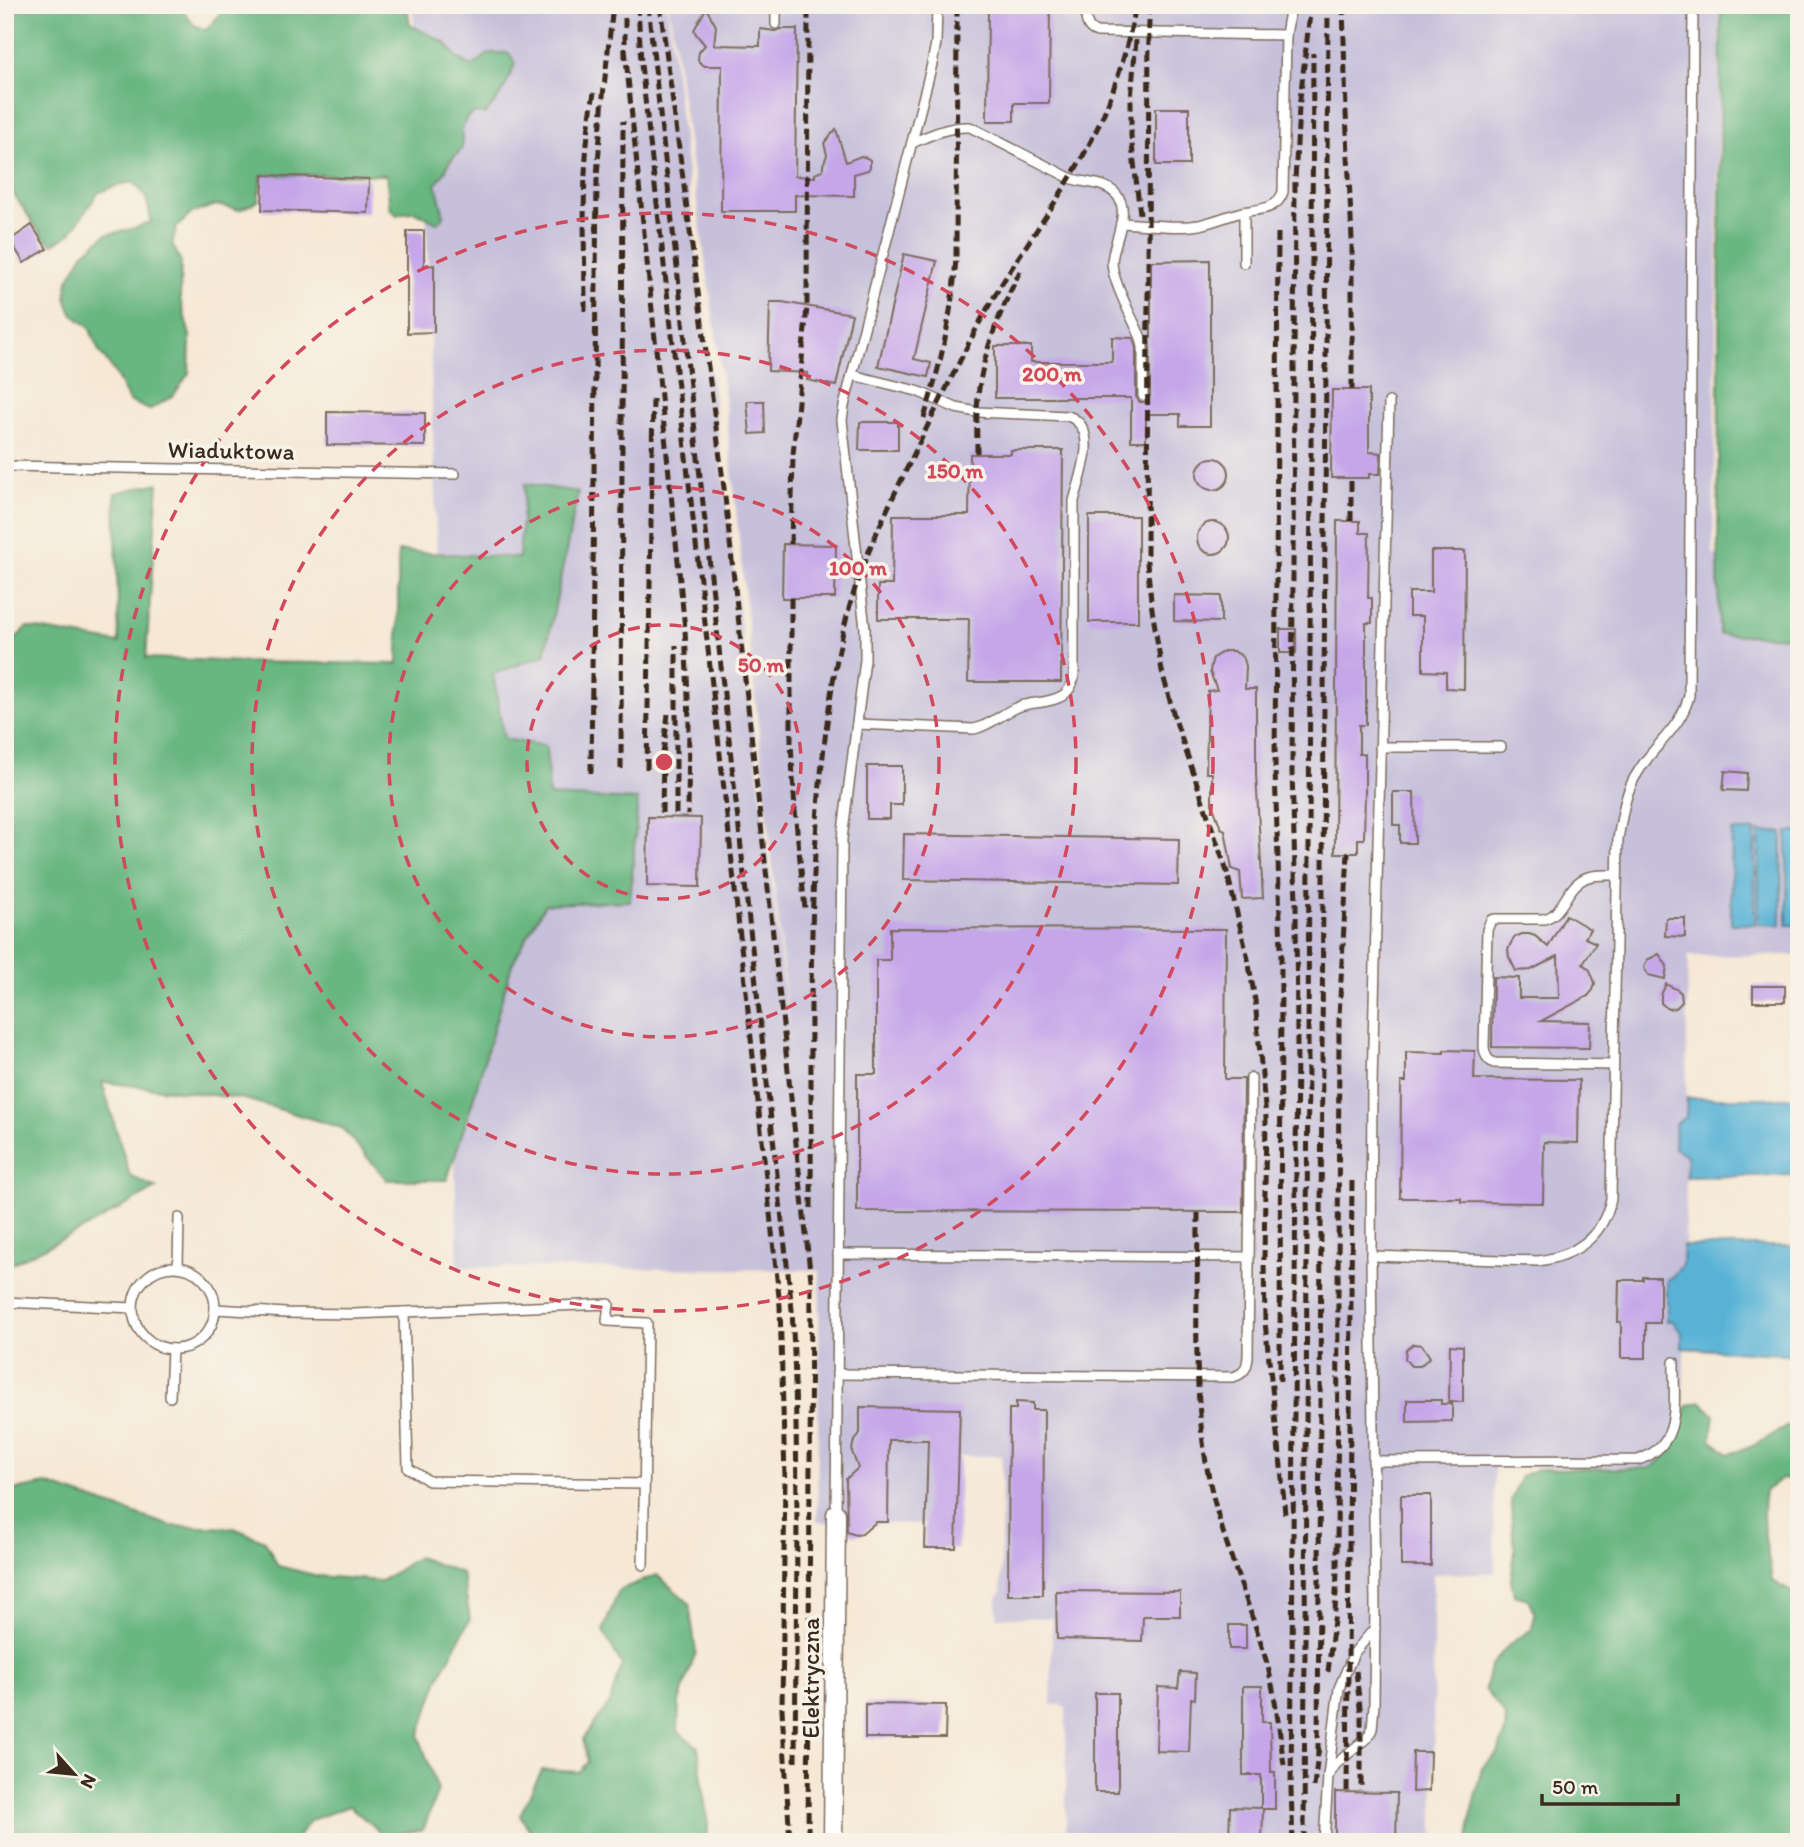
<svg xmlns="http://www.w3.org/2000/svg" width="1804" height="1847" font-family="Itim,sans-serif">
  <style>
    .industrial { fill: #c6c0da }
    .forest { fill: #67b680; stroke: #51704f; stroke-width: 2 }
    .water { fill: #58b2d6; stroke: #4a6e7a; stroke-width: 2 }
    .building { fill: #c5a6e9 }
    .lines { fill: none; stroke-linecap: round; stroke-linejoin: round }
    .service-casing { stroke: #7c6c5e; stroke-width: 12 }
    .minor-casing { stroke: #7c6c5e; stroke-width: 21 }
    .service { stroke: #fff; stroke-width: 9 }
    .minor { stroke: #fff; stroke-width: 18 }
    .rail { stroke: #3b2a1e; stroke-width: 5; stroke-dasharray: 10 5; stroke-linecap: butt }
    .ring { fill: none; stroke: #d1495b; stroke-width: 3.5; stroke-dasharray: 12 9 }
    .labels { text-anchor: middle; dominant-baseline: central; stroke-width: 7; stroke-linejoin: round; paint-order: stroke }
    .street-label { font-size: 24px; fill: #3b2a1e; stroke: #f7f3e8 }
    .centre { fill: #d1495b; stroke: #f7f3e8; stroke-width: 3.5 }
    .ring-label { font-size: 21px; text-anchor: middle; font-weight: bold; fill: #d1495b; stroke: #f7f3e8; stroke-width: 7; stroke-linejoin: round; paint-order: stroke }
  </style>
  <rect width="100%" height="100%" fill="#f7f3e8"/>
  <filter id="ink" filterUnits="userSpaceOnUse"><feTurbulence type="fractalNoise" baseFrequency=".0143" numOctaves="2"/><feDisplacementMap in="SourceGraphic" scale="14" xChannelSelector="R" yChannelSelector="G"/><feConvolveMatrix kernelMatrix="1 2 1 2 8 2 1 2 1" color-interpolation-filters="sRGB"/></filter>
  <filter id="wash" filterUnits="userSpaceOnUse"><feTurbulence type="fractalNoise" baseFrequency=".00686" numOctaves="4" result="noise"/><feDisplacementMap in="SourceGraphic" scale="28" xChannelSelector="R" yChannelSelector="G"/><feGaussianBlur stdDeviation="1.57" result="paint"/><feColorMatrix in="noise" values="0 0 0 0 0 0 0 0 0 0 0 0 0 0 0 0 0 1.4 0 .05"/><feComposite in="paint" operator="in"/></filter>
  <g filter="url(#wash)">
    <rect width="100%" height="100%" fill="#f6e8d5"/>
    <!-- industrial -->
    <polygon class="industrial" points="412,5 667,5 793,1066 724,392 669,5 1720,5 1713,555 1799,556 1799,955 1688,956 1686,1117 1674,1124 1674,1148 1686,1155 1685,1264 1675,1278 1670,1278 1670,1321 1676,1321 1685,1333 1681,1467 1494,1466 1495,1573 1433,1574 1434,1842 1066,1842 1066,1708 1060,1705 1051,1705 1052,1618 997,1617 997,1598 1001,1592 1002,1456 960,1456 958,1549 924,1549 924,1524 817,1522 820,1270 458,1267 423,99"/>
    <!-- forest -->
    <g class="forest">
      <path d="M 5,5 L 179,5 L 194,25 L 206,30 L 229,5 L 407,5 L 410,25 L 446,43 L 457,58 L 472,66 L 490,53 L 509,53 L 515,63 C 508,84 500,98 485,114 L 475,113 L 467,117 L 462,128 L 462,149 L 450,161 L 443,175 L 436,184 L 444,216 L 437,223 C 420,216 419,207 397,215 L 390,208 L 386,175 L 262,175 L 258,201 L 239,210 L 216,205 L 192,213 L 177,227 L 172,244 L 181,262 L 180,299 L 190,336 L 189,373 L 173,396 L 149,410 L 129,401 L 115,373 L 99,351 L 89,327 L 72,314 L 66,298 L 68,280 L 83,254 L 105,235 L 135,228 L 151,222 C 148,202 148,194 131,182 L 113,187 L 98,193 L 70,234 L 53,244 L 43,237 L 5,182 Z"/>
      <polygon points="1721,5 1799,5 1799,637 1719,634 1718,551"/>
      <polygon points="158,483 146,658 243,662 398,664 398,551 519,558 525,484 578,492 545,655 493,674 504,739 546,746 549,796 638,800 630,901 545,904 512,964 472,1103 447,1180 387,1180 342,1128 245,1099 102,1082 130,1176 156,1188 87,1227 7,1266 5,1264 5,650 27,627 119,643 115,493"/>
      <path d="M 1701,1402 L 1714,1415 L 1711,1439 L 1728,1454 C 1761,1447 1771,1433 1799,1420 L 1799,1481 L 1782,1479 L 1765,1491 C 1759,1521 1768,1550 1772,1580 L 1791,1592 L 1799,1589 L 1799,1820 L 1791,1842 L 1468,1842 L 1472,1810 L 1482,1767 L 1498,1753 L 1505,1732 L 1506,1717 L 1485,1689 L 1490,1666 L 1510,1644 L 1532,1629 L 1535,1614 L 1528,1599 L 1514,1595 L 1511,1580 L 1515,1550 L 1512,1528 L 1511,1501 L 1521,1476 L 1537,1469 L 1650,1468 L 1665,1457 L 1677,1427 L 1688,1405 Z"/>
      <polygon points="46,1484 171,1526 234,1528 265,1541 278,1566 318,1576 381,1581 418,1557 462,1573 470,1619 440,1676 419,1736 438,1790 423,1830 384,1835 349,1806 311,1820 294,1842 5,1842 5,1510 15,1490"/>
      <polygon points="657,1575 689,1603 696,1652 679,1702 678,1731 698,1747 708,1827 707,1842 563,1842 561,1837 534,1837 520,1815 542,1770 579,1772 588,1762 583,1739 609,1704 622,1665 603,1631 619,1590"/>
    </g>
    <!-- water -->
    <g class="water">
      <polygon points="1732,831 1755,831 1755,924 1731,924"/>
      <polygon points="1759,832 1782,832 1781,925 1758,924"/>
      <rect x="1787" y="832" width="12" height="93"/>
      <polygon points="1687,1098 1799,1098 1799,1175 1686,1177 1687,1155 1674,1148 1675,1124 1686,1117"/>
      <polygon points="1683,1246 1799,1246 1799,1355 1682,1348 1682,1333 1673,1321 1667,1321 1667,1279 1672,1278 1682,1265"/>
    </g>
    <g id="blocks">
      <!-- building -->
      <g class="building">
        <polygon points="988,5 1050,5 1049,103 1014,103 1014,121 987,121"/>
        <polygon points="706,8 716,26 714,45 760,46 760,29 775,31 780,29 797,29 795,176 815,177 815,174 823,170 823,165 827,155 824,143 836,129 846,162 861,156 867,158 870,160 870,167 868,170 854,174 854,196 795,195 795,211 721,211 722,66 705,66 699,62 698,59 699,52 705,45 696,34 694,30"/>
        <rect x="1156" y="108" width="33" height="57"/>
        <polygon points="263,175 369,179 368,213 262,210"/>
        <polygon points="32,225 47,249 24,263 10,240"/>
        <polygon points="407,231 424,231 424,266 434,265 434,332 407,333"/>
        <polygon points="904,254 937,261 914,359 931,363 928,377 878,366"/>
        <polygon points="1210,260 1210,426 1180,426 1180,414 1146,414 1146,441 1131,441 1131,398 995,398 995,346 1031,346 1031,362 1112,362 1112,337 1133,338 1136,348 1136,397 1140,402 1147,402 1150,396 1150,347 1148,338 1151,338 1151,261"/>
        <polygon points="770,302 782,302 852,314 836,386 807,380 808,373 768,371"/>
        <polygon points="1332,390 1369,390 1369,452 1381,453 1380,474 1369,474 1369,478 1331,478"/>
        <polygon points="747,401 764,401 765,433 750,434"/>
        <polygon points="327,412 425,413 425,446 327,445"/>
        <polygon points="860,422 898,422 898,450 859,450"/>
        <polygon points="1011,450 1063,450 1061,682 968,682 969,619 878,619 878,585 892,585 893,515 969,515 970,454 1011,454"/>
        <circle cx="1213" cy="474" r="16"/>
        <rect x="1089" y="516" width="49" height="106"/>
        <polygon points="1337,521 1360,521 1360,533 1369,533 1368,598 1372,598 1372,623 1366,623 1366,725 1359,725 1359,754 1365,754 1365,790 1364,839 1358,839 1358,853 1335,853"/>
        <circle cx="1213" cy="538" r="16"/>
        <polygon points="783,544 836,545 835,598 782,598"/>
        <polygon points="1431,551 1465,551 1464,689 1446,688 1446,672 1423,671 1423,616 1409,616 1409,592 1431,592"/>
        <polygon points="1174,595 1221,596 1221,622 1174,621"/>
        <rect x="1280" y="629" width="16" height="24"/>
        <polygon points="1225,651 1233,651 1239,654 1244,659 1246,666 1245,689 1256,689 1256,774 1263,898 1242,899 1240,872 1232,869 1225,830 1221,828 1212,804 1212,773 1206,773 1208,691 1217,690 1210,672 1211,665 1213,658 1219,654"/>
        <polygon points="867,766 902,766 902,805 890,805 890,819 867,819"/>
        <polygon points="1725,771 1747,773 1746,791 1723,790"/>
        <polygon points="1393,792 1414,792 1415,843 1400,843 1400,825 1393,825"/>
        <polygon points="648,817 701,818 700,887 647,886"/>
        <polygon points="904,834 1179,839 1178,885 903,880"/>
        <polygon points="1566,915 1590,929 1585,938 1596,943 1583,964 1590,970 1595,983 1593,990 1588,996 1541,1021 1590,1022 1589,1048 1492,1047 1493,977 1519,978 1519,998 1559,998 1558,956 1531,970 1516,971 1509,957 1508,950 1511,943 1515,937 1522,934 1529,934 1535,936 1548,947"/>
        <polygon points="1666,918 1685,918 1685,937 1665,936"/>
        <polygon points="890,928 1226,929 1225,1079 1244,1079 1243,1212 857,1211 857,1074 876,1074 876,960 890,960"/>
        <polygon points="1659,954 1667,966 1665,979 1648,975 1644,968 1647,960"/>
        <polygon points="1666,984 1678,990 1681,993 1682,1002 1676,1008 1668,1009 1661,1003 1661,995"/>
        <rect x="1753" y="986" width="32" height="16"/>
        <polygon points="1444,1050 1475,1051 1474,1079 1579,1080 1578,1143 1544,1142 1543,1203 1461,1202 1461,1198 1400,1198 1401,1082 1406,1082 1406,1052 1444,1053"/>
        <polygon points="1643,1277 1660,1277 1660,1323 1646,1323 1646,1358 1621,1358 1621,1322 1618,1322 1619,1280 1643,1280"/>
        <polygon points="1413,1344 1422,1345 1430,1357 1420,1366 1411,1366 1405,1359 1406,1350"/>
        <polygon points="1450,1345 1463,1346 1463,1402 1449,1402"/>
        <polygon points="1407,1400 1441,1400 1441,1404 1452,1404 1452,1421 1407,1422"/>
        <polygon points="1016,1402 1033,1403 1033,1410 1044,1410 1043,1595 1008,1595 1009,1409 1016,1409"/>
        <polygon points="860,1407 960,1409 956,1548 925,1548 928,1440 889,1440 888,1522 876,1522 862,1534 856,1535 847,1532 846,1479 858,1468 852,1452 853,1444 860,1433"/>
        <rect x="1401" y="1495" width="30" height="71"/>
        <polygon points="1056,1591 1180,1592 1180,1616 1143,1616 1142,1641 1057,1639"/>
        <rect x="1229" y="1625" width="17" height="24"/>
        <polygon points="1180,1672 1196,1673 1195,1699 1191,1698 1189,1752 1156,1751 1158,1687 1178,1688"/>
        <polygon points="1243,1686 1262,1686 1262,1722 1270,1722 1271,1772 1275,1772 1275,1809 1263,1809 1262,1842 1229,1842 1230,1807 1261,1808 1261,1775 1243,1775"/>
        <rect x="1095" y="1693" width="23" height="99"/>
        <polygon points="865,1704 946,1705 945,1738 865,1738"/>
        <polygon points="1413,1752 1430,1752 1429,1791 1412,1792"/>
        <polygon points="1335,1792 1397,1793 1396,1842 1335,1842"/>
      </g>
    </g>
  </g>
  <g filter="url(#ink)">
    <use href="#blocks" fill-opacity="0" stroke="#7c6c5e" stroke-width="2"/>
    <g class="lines">
      <defs>
        <g id="service">
          <path d="M 1086,5 C 1086,16 1084,28 1097,32 L 1286,35"/>
          <polyline points="776,24 776,5"/>
          <path d="M 912,143 C 930,135 949,126 970,127 L 1070,178 C 1085,184 1103,181 1116,194 C 1132,211 1113,242 1112,262 C 1112,281 1133,319 1141,338 L 1143,347 L 1143,396"/>
          <path d="M 1121,223 C 1145,224 1175,229 1199,225 C 1213,222 1227,216 1242,212 C 1258,209 1277,211 1283,192 L 1286,35 L 1291,5"/>
          <polyline points="1244,263 1244,212"/>
          <path d="M 852,375 L 917,391 L 956,408 L 977,412 L 1068,416 C 1101,428 1080,477 1074,501 L 1074,678 C 1071,686 1069,692 1062,696 C 1050,703 1037,702 1024,705 C 1006,709 993,725 974,729 L 857,724"/>
          <polyline points="5,466 455,474"/>
          <polyline points="1380,747 1501,747"/>
          <path d="M 1613,1065 L 1494,1063 C 1487,1060 1485,1055 1484,1047 L 1487,930 L 1491,920 L 1495,919 L 1544,919 C 1565,914 1565,885 1588,877 C 1597,874 1608,875 1617,875"/>
          <polyline points="838,1254 1249,1257"/>
          <path d="M 1371,1256 L 1538,1261 C 1575,1256 1603,1237 1611,1199 L 1618,839 C 1622,817 1625,791 1638,772 C 1655,743 1680,730 1689,696 L 1693,5"/>
          <polyline points="178,1267 179,1218"/>
          <circle cx="174" cy="1308" r="41"/>
          <polyline points="5,1302 133,1308"/>
          <polyline points="215,1309 286,1313 353,1314 609,1304 607,1321 647,1323 643,1565"/>
          <polyline points="404,1312 408,1468 429,1481 644,1484"/>
          <path d="M 837,1374 L 1233,1377 C 1244,1374 1247,1368 1248,1357 L 1251,1078"/>
          <polyline points="170,1397 172,1349"/>
          <path d="M 1373,1461 L 1638,1460 C 1684,1445 1673,1400 1674,1362"/>
          <polyline points="836,1514 842,839 865,660 865,629 842,420 844,406 932,64 936,43 937,5"/>
          <polyline points="1328,1776 1336,1764 1369,1736 1372,1729 1374,1705 1375,1605 1371,1256 1372,1085 1389,402"/>
          <polyline points="1324,1842 1328,1776 1339,1688 1354,1653 1375,1628"/>
        </g>
        <polyline id="minor" points="833,1842 836,1514"/>
      </defs>
      <!-- service casing -->
      <use href="#service" class="service-casing"/>
      <!-- minor casing -->
      <use href="#minor" class="minor-casing"/>
      <!-- service -->
      <use href="#service" class="service"/>
      <!-- minor -->
      <use href="#minor" class="minor"/>
      <!-- rail -->
      <g class="rail">
        <polyline points="638,5 641,64 725,798 780,1306 785,1477 782,1709 790,1842"/>
        <path d="M 648,5 L 792,1310 C 800,1461 796,1613 795,1765"/>
        <polyline points="660,5 724,488 811,1280 808,1842"/>
        <polyline points="1149,5 1147,563 1152,609 1162,671 1174,716 1227,872 1248,959 1255,1000 1266,1118 1264,1260 1265,1322 1279,1453"/>
        <polyline points="1343,5 1346,113 1352,240 1352,390"/>
        <polyline points="1136,40 1131,99 1131,136 1140,214"/>
        <polyline points="625,49 685,629 689,720 688,815"/>
        <polyline points="625,58 625,5"/>
        <polyline points="1278,233 1275,771 1281,949 1280,1381"/>
        <path d="M 585,311 C 585,239 580,165 594,93"/>
        <path d="M 924,418 C 941,363 952,316 956,258 L 957,5"/>
        <path d="M 977,453 C 977,434 976,416 978,397 C 982,354 1001,310 1020,271"/>
        <polyline points="1351,521 1351,478"/>
        <polyline points="791,544 793,455 807,307 808,5"/>
        <polyline points="791,598 791,743 795,811 805,909"/>
        <polyline points="621,769 623,121"/>
        <polyline points="647,769 653,398"/>
        <polyline points="591,773 597,177 603,96 613,5"/>
        <polyline points="662,813 663,754 668,714"/>
        <polyline points="676,814 676,645"/>
        <path d="M 811,1208 C 812,1063 807,917 821,773 C 829,701 838,629 865,561 C 883,515 906,471 927,427 C 951,380 973,331 1001,285 C 1031,236 1066,190 1092,139 C 1113,97 1127,52 1136,5"/>
        <path d="M 1198,1213 C 1198,1303 1191,1395 1210,1483 C 1223,1544 1249,1601 1266,1660 C 1276,1695 1279,1730 1284,1765"/>
        <polyline points="1279,1444 1285,1514"/>
        <polyline points="1356,1671 1361,1717 1361,1791"/>
        <polyline points="1328,1672 1335,1612 1337,1573 1339,1016 1348,853"/>
        <polyline points="1318,1753 1328,5"/>
        <polyline points="1314,1787 1319,1745"/>
        <polyline points="1347,1791 1352,1179"/>
        <polyline points="1293,1842 1291,1790 1297,1041 1296,903 1292,772 1295,180 1299,108 1311,5"/>
        <polyline points="1304,1842 1313,53"/>
      </g>
    </g>
  </g>
  <!-- distance rings -->
  <g class="ring">
    <circle cx="664" cy="762" r="137"/>
    <circle cx="664" cy="762" r="275"/>
    <circle cx="664" cy="762" r="412"/>
    <circle cx="664" cy="762" r="549"/>
  </g>
  <g class="labels">
    <!-- street labels -->
    <g class="street-label">
      <text transform="translate(231 450) rotate(1)">Wiaduktowa</text>
      <text transform="translate(810 1678) rotate(-90)">Elektryczna</text>
    </g>
  </g>
  <circle cx="664" cy="762" r="10" class="centre"/>
  <g class="ring-label">
    <text x="1052" y="381">200 m</text>
    <text x="955" y="478">150 m</text>
    <text x="858" y="575">100 m</text>
    <text x="761" y="672">50 m</text>
  </g>
  <!-- margin -->
  <rect width="1804" height="1847" fill="none" stroke="#f7f3e8" stroke-width="28"/>
  <!-- north arrow -->
  <g transform="translate(74 1774) rotate(117)" stroke="#f7f3e8" stroke-width="5" paint-order="stroke">
  <path d="M0-5L12 26L0 18L-12 26Z" fill="#3b2a1e"/>
  <text y="-10" font-size="19" font-weight="bold" text-anchor="middle" fill="#3b2a1e">N</text>
  </g>
  <!-- scale -->
  <path d="M1542 1794v10h136v-10" fill="none" stroke="#3b2a1e" stroke-width="3.5"/>
  <text x="1552" y="1794" font-size="21" fill="#3b2a1e" stroke="#f7f3e8" stroke-width="5" paint-order="stroke">50 m</text>
</svg>
